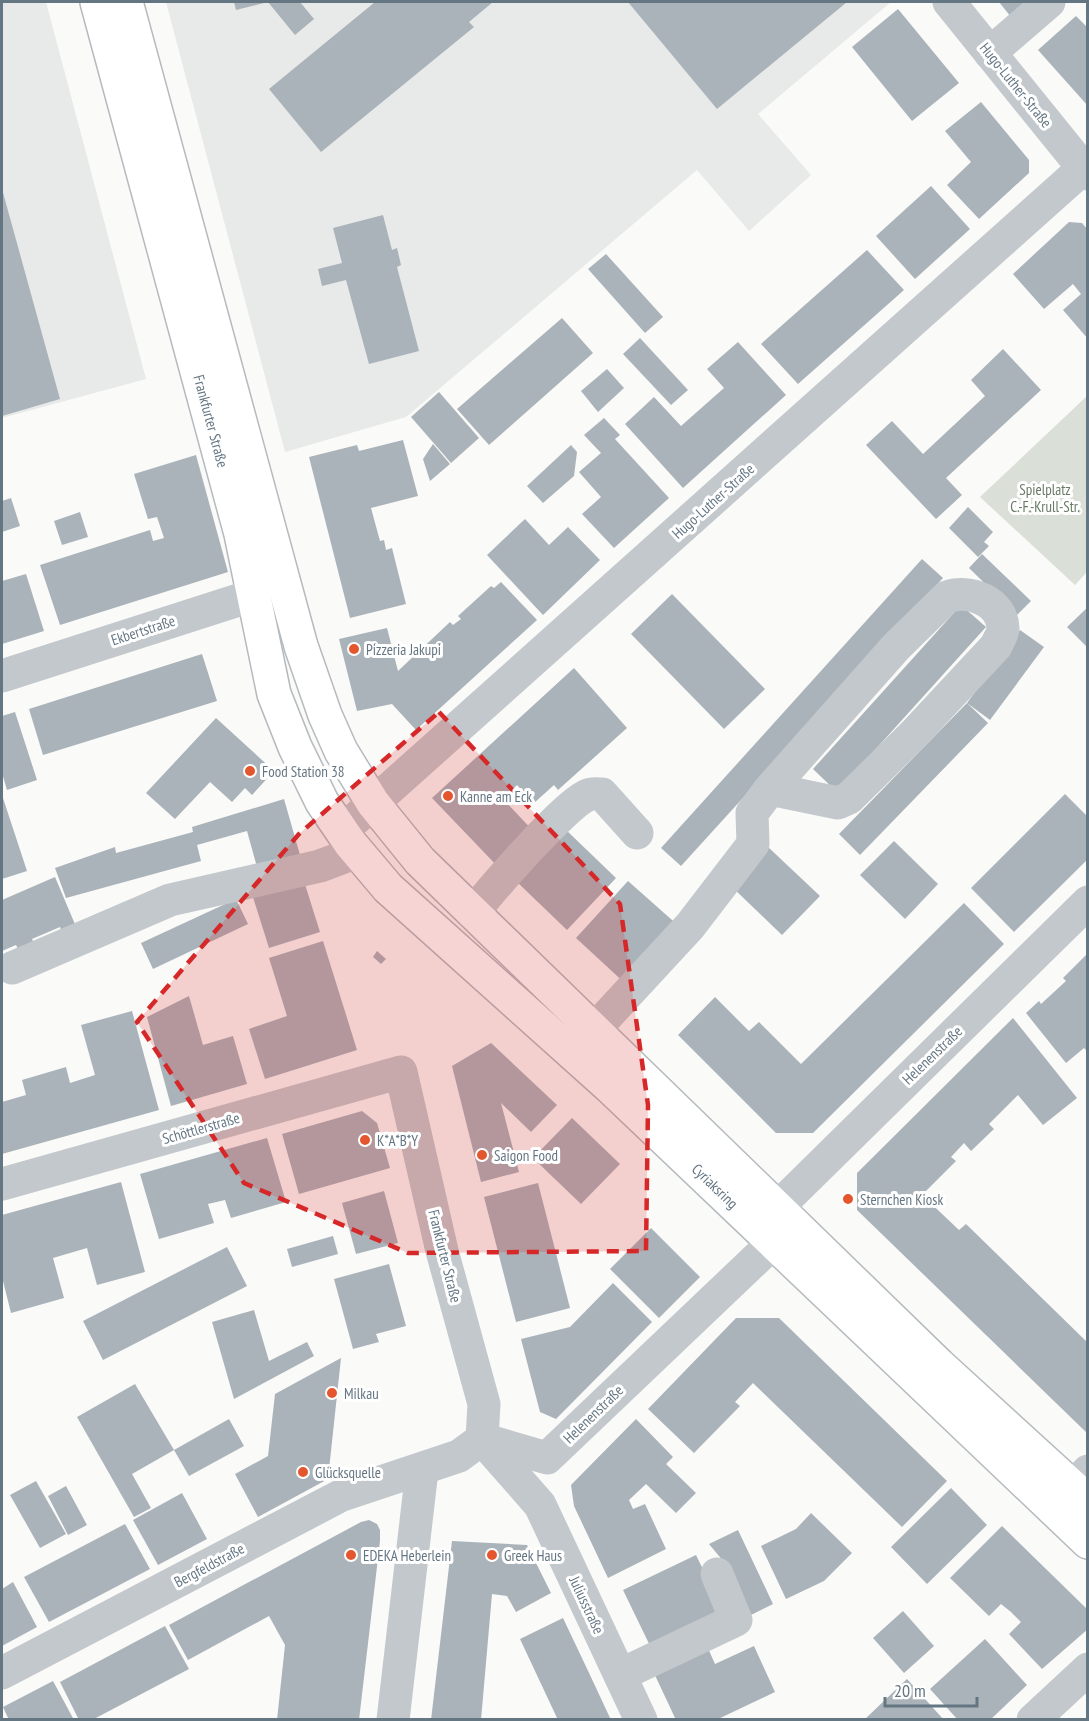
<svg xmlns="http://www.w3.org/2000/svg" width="1089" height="1721" font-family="'PT Sans Narrow',sans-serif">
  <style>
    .built { fill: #e8e9e9 }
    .green { fill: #dadfd7 }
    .building { fill: #aab3b9 }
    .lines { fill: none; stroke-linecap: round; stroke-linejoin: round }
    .major-casing { stroke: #b5babe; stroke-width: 36 }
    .minor { stroke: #c3c8cc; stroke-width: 33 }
    .major { stroke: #fff; stroke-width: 33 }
    .marked { fill: #d62828; fill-opacity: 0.2; stroke: #d62828; stroke-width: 4.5; stroke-dasharray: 12 8; stroke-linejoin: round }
    .poi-dot { fill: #e4572e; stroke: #fff; stroke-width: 2 }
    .labels { text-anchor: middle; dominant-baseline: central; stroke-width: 6; stroke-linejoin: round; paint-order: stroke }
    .street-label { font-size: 15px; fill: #657683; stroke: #fff }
    .park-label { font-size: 15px; fill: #687a64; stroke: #fff }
    .poi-label { font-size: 15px; fill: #657683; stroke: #fff; text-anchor: start }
  </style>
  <rect width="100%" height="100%" fill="#fafaf8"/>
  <!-- built -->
  <g class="built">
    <polygon points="2,2 46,2 146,379 2,418"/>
    <polygon points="166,2 891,2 758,114 811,175 749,231 697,170 406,417 285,452"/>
  </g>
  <!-- green -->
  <polygon class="green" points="1087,396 1087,572 1075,585 980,497"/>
  <!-- building -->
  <g class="building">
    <polygon points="234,2 268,2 236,10"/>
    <polygon points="268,2 300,2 314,19 295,35"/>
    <polygon points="375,2 493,2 469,22 474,27 321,152 269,89"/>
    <polygon points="628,2 847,2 717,109"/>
    <polygon points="999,2 1030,2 1011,17"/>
    <polygon points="898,9 959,83 912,121 852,47"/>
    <polygon points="1076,16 1088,28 1088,106 1038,50"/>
    <polygon points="981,102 1029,160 1029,173 979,219 947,185 971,162 945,131"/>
    <polygon points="931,186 970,229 915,279 876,236"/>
    <polygon points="2,189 60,399 2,416"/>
    <polygon points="383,215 392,250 397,248 401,265 397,267 419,351 369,364 346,280 322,286 318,269 342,263 333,228"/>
    <polygon points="1069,222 1082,223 1088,230 1088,339 1063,310 1081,294 1073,284 1044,309 1013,274"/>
    <polygon points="867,250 904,290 798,384 761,344"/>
    <polygon points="606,254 663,317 645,333 588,269"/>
    <polygon points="562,318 593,353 489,445 457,409"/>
    <polygon points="640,338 688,390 671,405 623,354"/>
    <polygon points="738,342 786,395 683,488 625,424 654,397 681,426 724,388 707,369"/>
    <polygon points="1003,349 1041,390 946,478 962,495 936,519 866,445 892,421 923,454 985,396 971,380"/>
    <polygon points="607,369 624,388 598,412 581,391"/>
    <polygon points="439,392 479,438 451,463 411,417"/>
    <polygon points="604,418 620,435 615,439 669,498 614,548 582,514 601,497 579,472 601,453 584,435"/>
    <polygon points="403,440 418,496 371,508 380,541 384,540 386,550 392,548 406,604 350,618 309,457 357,445 359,451"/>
    <polygon points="433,444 450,464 430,481 423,459"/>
    <polygon points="571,445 577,452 574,476 543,503 527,486"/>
    <polygon points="196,455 228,572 60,625 40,565 150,530 153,541 164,538 157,517 148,519 134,474"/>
    <polygon points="11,498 20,526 2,532 2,501"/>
    <polygon points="968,507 993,532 984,542 989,546 978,557 949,528"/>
    <polygon points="80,512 88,537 62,545 54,521"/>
    <polygon points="525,519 549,545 568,527 600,560 543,615 487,555"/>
    <polygon points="982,554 1031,601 1017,615 969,568"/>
    <polygon points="922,559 943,578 681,866 661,848"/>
    <polygon points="26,574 44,631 2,644 2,581"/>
    <polygon points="501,582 537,620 416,730 392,704 357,711 339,639 387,628 398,671 450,622 453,625 461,619 458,616 491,586 494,588"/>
    <polygon points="672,594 765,689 724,729 631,634"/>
    <polygon points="961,605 986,627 837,792 813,769"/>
    <polygon points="1088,607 1088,648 1067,627"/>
    <polygon points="1020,630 1044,647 990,720 967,703"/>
    <polygon points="202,654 217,701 43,755 29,709"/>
    <polygon points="574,668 627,728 558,790 554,785 534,803 517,785 503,799 537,835 501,870 432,798"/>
    <polygon points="967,703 988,723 860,855 839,834"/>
    <polygon points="15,712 37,780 7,790 2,773 2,716"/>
    <polygon points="216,718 274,771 252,795 245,788 232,802 210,782 175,819 146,793"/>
    <polygon points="1065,794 1088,817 1088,859 1014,932 971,888"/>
    <polygon points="2,795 27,871 2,879"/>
    <polygon points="284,799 300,855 257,867 247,831 197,845 201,861 66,898 55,868 115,847 116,853 193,832 192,827"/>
    <polygon points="565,829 616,878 567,930 516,881"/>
    <polygon points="894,841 938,884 905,919 860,875"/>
    <polygon points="767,846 820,896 782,935 729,884"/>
    <polygon points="55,877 77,929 63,935 60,927 32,939 36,947 20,953 16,945 2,951 2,900"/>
    <polygon points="303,878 320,932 269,948 252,894"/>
    <polygon points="628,881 681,928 628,986 576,938"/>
    <polygon points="236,899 248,924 153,969 141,943"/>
    <polygon points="964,903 1004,944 813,1133 776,1133 678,1035 715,997 749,1031 759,1022 801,1064"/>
    <polygon points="323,941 357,1050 265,1079 249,1029 287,1016 269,958"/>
    <polygon points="377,951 386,959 381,964 373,957"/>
    <polygon points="1086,955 1088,1052 1084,1048 1066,1063 1026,1013 1039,1001 1041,1004 1066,981 1063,978"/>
    <polygon points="189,996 203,1045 233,1036 247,1084 171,1106 147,1017"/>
    <polygon points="132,1011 159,1110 2,1154 2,1102 26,1095 22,1080 66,1067 70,1083 95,1075 81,1025"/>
    <polygon points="1013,1018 1077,1098 1043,1125 1018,1095 989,1124 994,1129 971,1151 964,1143 951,1157 956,1161 922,1195 959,1230 966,1224 1088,1343 1088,1434 857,1210 857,1173"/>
    <polygon points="491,1043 557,1105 531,1132 501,1103 519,1172 481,1182 452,1066"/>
    <polygon points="362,1111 377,1123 390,1168 299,1194 282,1134"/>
    <polygon points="572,1118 620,1164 581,1204 533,1158"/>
    <polygon points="267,1138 286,1202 231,1218 225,1200 208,1204 214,1223 159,1239 140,1174"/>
    <polygon points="121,1182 145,1272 97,1285 87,1248 53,1258 64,1298 11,1313 2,1277 2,1215"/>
    <polygon points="538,1183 570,1308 516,1322 484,1197"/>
    <polygon points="384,1191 398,1243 356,1254 342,1203"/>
    <polygon points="651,1228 700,1277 659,1318 610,1269"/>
    <polygon points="333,1236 338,1254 292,1267 287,1249"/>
    <polygon points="227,1247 247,1286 103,1360 83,1321"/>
    <polygon points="389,1264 406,1326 376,1334 379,1342 353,1349 334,1279"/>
    <polygon points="613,1283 652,1322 556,1419 540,1412 521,1339 570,1327"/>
    <polygon points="254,1310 269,1361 307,1342 314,1356 234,1399 212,1322"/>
    <polygon points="736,1318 779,1318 947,1481 902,1527 753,1383 735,1402 740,1406 694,1453 648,1409"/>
    <polygon points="341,1358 328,1479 258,1517 235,1474 268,1456 275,1394"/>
    <polygon points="135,1384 174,1450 132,1474 151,1508 134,1517 77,1417"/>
    <polygon points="229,1419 244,1446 189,1476 174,1450"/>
    <polygon points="636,1419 673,1457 666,1464 696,1493 676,1513 646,1484 629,1500 633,1509 645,1504 666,1549 608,1578 574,1506 571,1485"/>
    <polygon points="36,1481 66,1534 40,1548 10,1495"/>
    <polygon points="66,1486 87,1525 68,1535 48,1496"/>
    <polygon points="951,1488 987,1525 927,1584 891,1547"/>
    <polygon points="182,1493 207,1539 158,1565 133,1520"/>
    <polygon points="811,1513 852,1553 824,1581 786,1599 761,1546 796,1529"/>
    <polygon points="369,1520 377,1524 380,1530 380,1541 359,1720 277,1720 285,1645 269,1616 188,1660 169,1625 361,1522"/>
    <polygon points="125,1524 150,1569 49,1622 24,1577"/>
    <polygon points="1002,1526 1088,1610 1088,1629 1042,1669 1009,1634 1021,1622 1011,1612 1001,1604 989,1616 950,1578"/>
    <polygon points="738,1530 773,1604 749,1616 724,1562 709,1544"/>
    <polygon points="452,1541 527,1545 551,1593 516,1612 507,1596 492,1594 481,1720 431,1720"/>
    <polygon points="696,1555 727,1619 654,1654 623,1590"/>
    <polygon points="13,1582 37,1627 2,1646 2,1589"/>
    <polygon points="903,1611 934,1646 904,1673 873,1638"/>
    <polygon points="563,1618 590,1675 611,1720 558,1720 520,1639"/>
    <polygon points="165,1626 189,1669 92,1720 79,1720 60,1682"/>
    <polygon points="985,1639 1027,1685 990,1720 958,1720 930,1689"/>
    <polygon points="707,1646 715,1664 754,1646 775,1692 716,1720 676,1720 653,1671"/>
    <polygon points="907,1679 944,1720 864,1720"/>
    <polygon points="53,1681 74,1720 9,1720 3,1707"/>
  </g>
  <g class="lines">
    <defs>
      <g id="major">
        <polyline points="97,2 241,534 274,694 295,747 322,802 350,843 388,888 610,1087 1088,1542"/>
        <polyline points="126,2 301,646 325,715 341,751 373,803 420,861 939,1365 1088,1501"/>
      </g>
    </defs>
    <!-- major casing -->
    <use href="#major" class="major-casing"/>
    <!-- minor -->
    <g class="minor">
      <polyline points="949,2 1088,174"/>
      <polyline points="990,53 1049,2"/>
      <polyline points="2,676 279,587"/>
      <polyline points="342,831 1088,164"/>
      <path d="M 473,913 C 490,891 567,802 588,795 C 592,793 598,794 602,794 L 637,833"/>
      <polyline points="12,968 170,900 320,866 357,852"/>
      <path d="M 593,1031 L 690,926 L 753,844 L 752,813 L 770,789 L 896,647 L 947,597 C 969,589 1002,601 1003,628 C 1003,634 998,641 996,646 L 914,734 L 849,798 L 838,803 L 770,789"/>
      <polyline points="2,1184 401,1072 442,1251 484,1404 482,1439"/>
      <polyline points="777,1208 1088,902"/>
      <polyline points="482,1439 547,1458 793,1224"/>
      <polyline points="482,1439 540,1505 641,1720"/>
      <polyline points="1072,1488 1088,1471"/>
      <polyline points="2,1673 342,1495 459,1456 482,1439"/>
      <polyline points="620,1675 736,1620 717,1574"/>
      <polyline points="393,1720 422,1470"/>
      <polyline points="1033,1720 1088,1669"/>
    </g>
    <!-- major -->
    <use href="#major" class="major"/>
  </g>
  <!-- marked area -->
  <path class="marked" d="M 439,712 L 620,904 L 648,1105 L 646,1251 L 408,1253 L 244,1183 L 137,1022 L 299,834 Z"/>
  <!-- markers -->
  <g class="poi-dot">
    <circle cx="354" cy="649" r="6"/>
    <circle cx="250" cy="771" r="6"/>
    <circle cx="448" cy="796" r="6"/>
    <circle cx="365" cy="1140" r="6"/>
    <circle cx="482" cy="1155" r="6"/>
    <circle cx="848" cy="1199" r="6"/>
    <circle cx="332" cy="1393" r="6"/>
    <circle cx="303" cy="1472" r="6"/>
    <circle cx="351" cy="1555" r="6"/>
    <circle cx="492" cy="1555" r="6"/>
  </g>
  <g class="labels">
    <!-- street labels -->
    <g class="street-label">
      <text transform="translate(1016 85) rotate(51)">Hugo-Luther-Straße</text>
      <text transform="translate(211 421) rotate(75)">Frankfurter Straße</text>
      <text transform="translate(713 501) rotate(-42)">Hugo-Luther-Straße</text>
      <text transform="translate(143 630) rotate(-18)">Ekbertstraße</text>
      <text transform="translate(932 1055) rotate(-44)">Helenenstraße</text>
      <text transform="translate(201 1128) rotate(-16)">Schöttlerstraße</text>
      <text transform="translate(715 1186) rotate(44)">Cyriaksring</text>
      <text transform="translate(445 1256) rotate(76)">Frankfurter Straße</text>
      <text transform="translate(593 1414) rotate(-44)">Helenenstraße</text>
      <text transform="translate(209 1565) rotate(-28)">Bergfeldstraße</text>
      <text transform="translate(587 1605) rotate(65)">Juliusstraße</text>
    </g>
    <!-- park labels -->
    <g class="park-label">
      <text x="1045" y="489">Spielplatz<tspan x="1045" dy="17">C.-F.-Krull-Str.</tspan></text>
    </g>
    <!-- poi labels -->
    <g class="poi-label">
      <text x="366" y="649">Pizzeria Jakupi</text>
      <text x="262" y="771">Food Station 38</text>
      <text x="460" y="796">Kanne am Eck</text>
      <text x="377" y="1140">K*A*B*Y</text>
      <text x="494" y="1155">Saigon Food</text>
      <text x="860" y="1199">Sternchen Kiosk</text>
      <text x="344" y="1393">Milkau</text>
      <text x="315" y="1472">Glücksquelle</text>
      <text x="363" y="1555">EDEKA Heberlein</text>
      <text x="504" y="1555">Greek Haus</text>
    </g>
  </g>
  <!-- border -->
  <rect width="1089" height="1721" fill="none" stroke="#657683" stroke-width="6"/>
  <!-- scale -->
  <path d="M885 1697v9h92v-9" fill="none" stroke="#657683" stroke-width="3"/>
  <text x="894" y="1697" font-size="18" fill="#657683" stroke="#ffffff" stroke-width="4.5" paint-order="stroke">20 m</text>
</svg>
